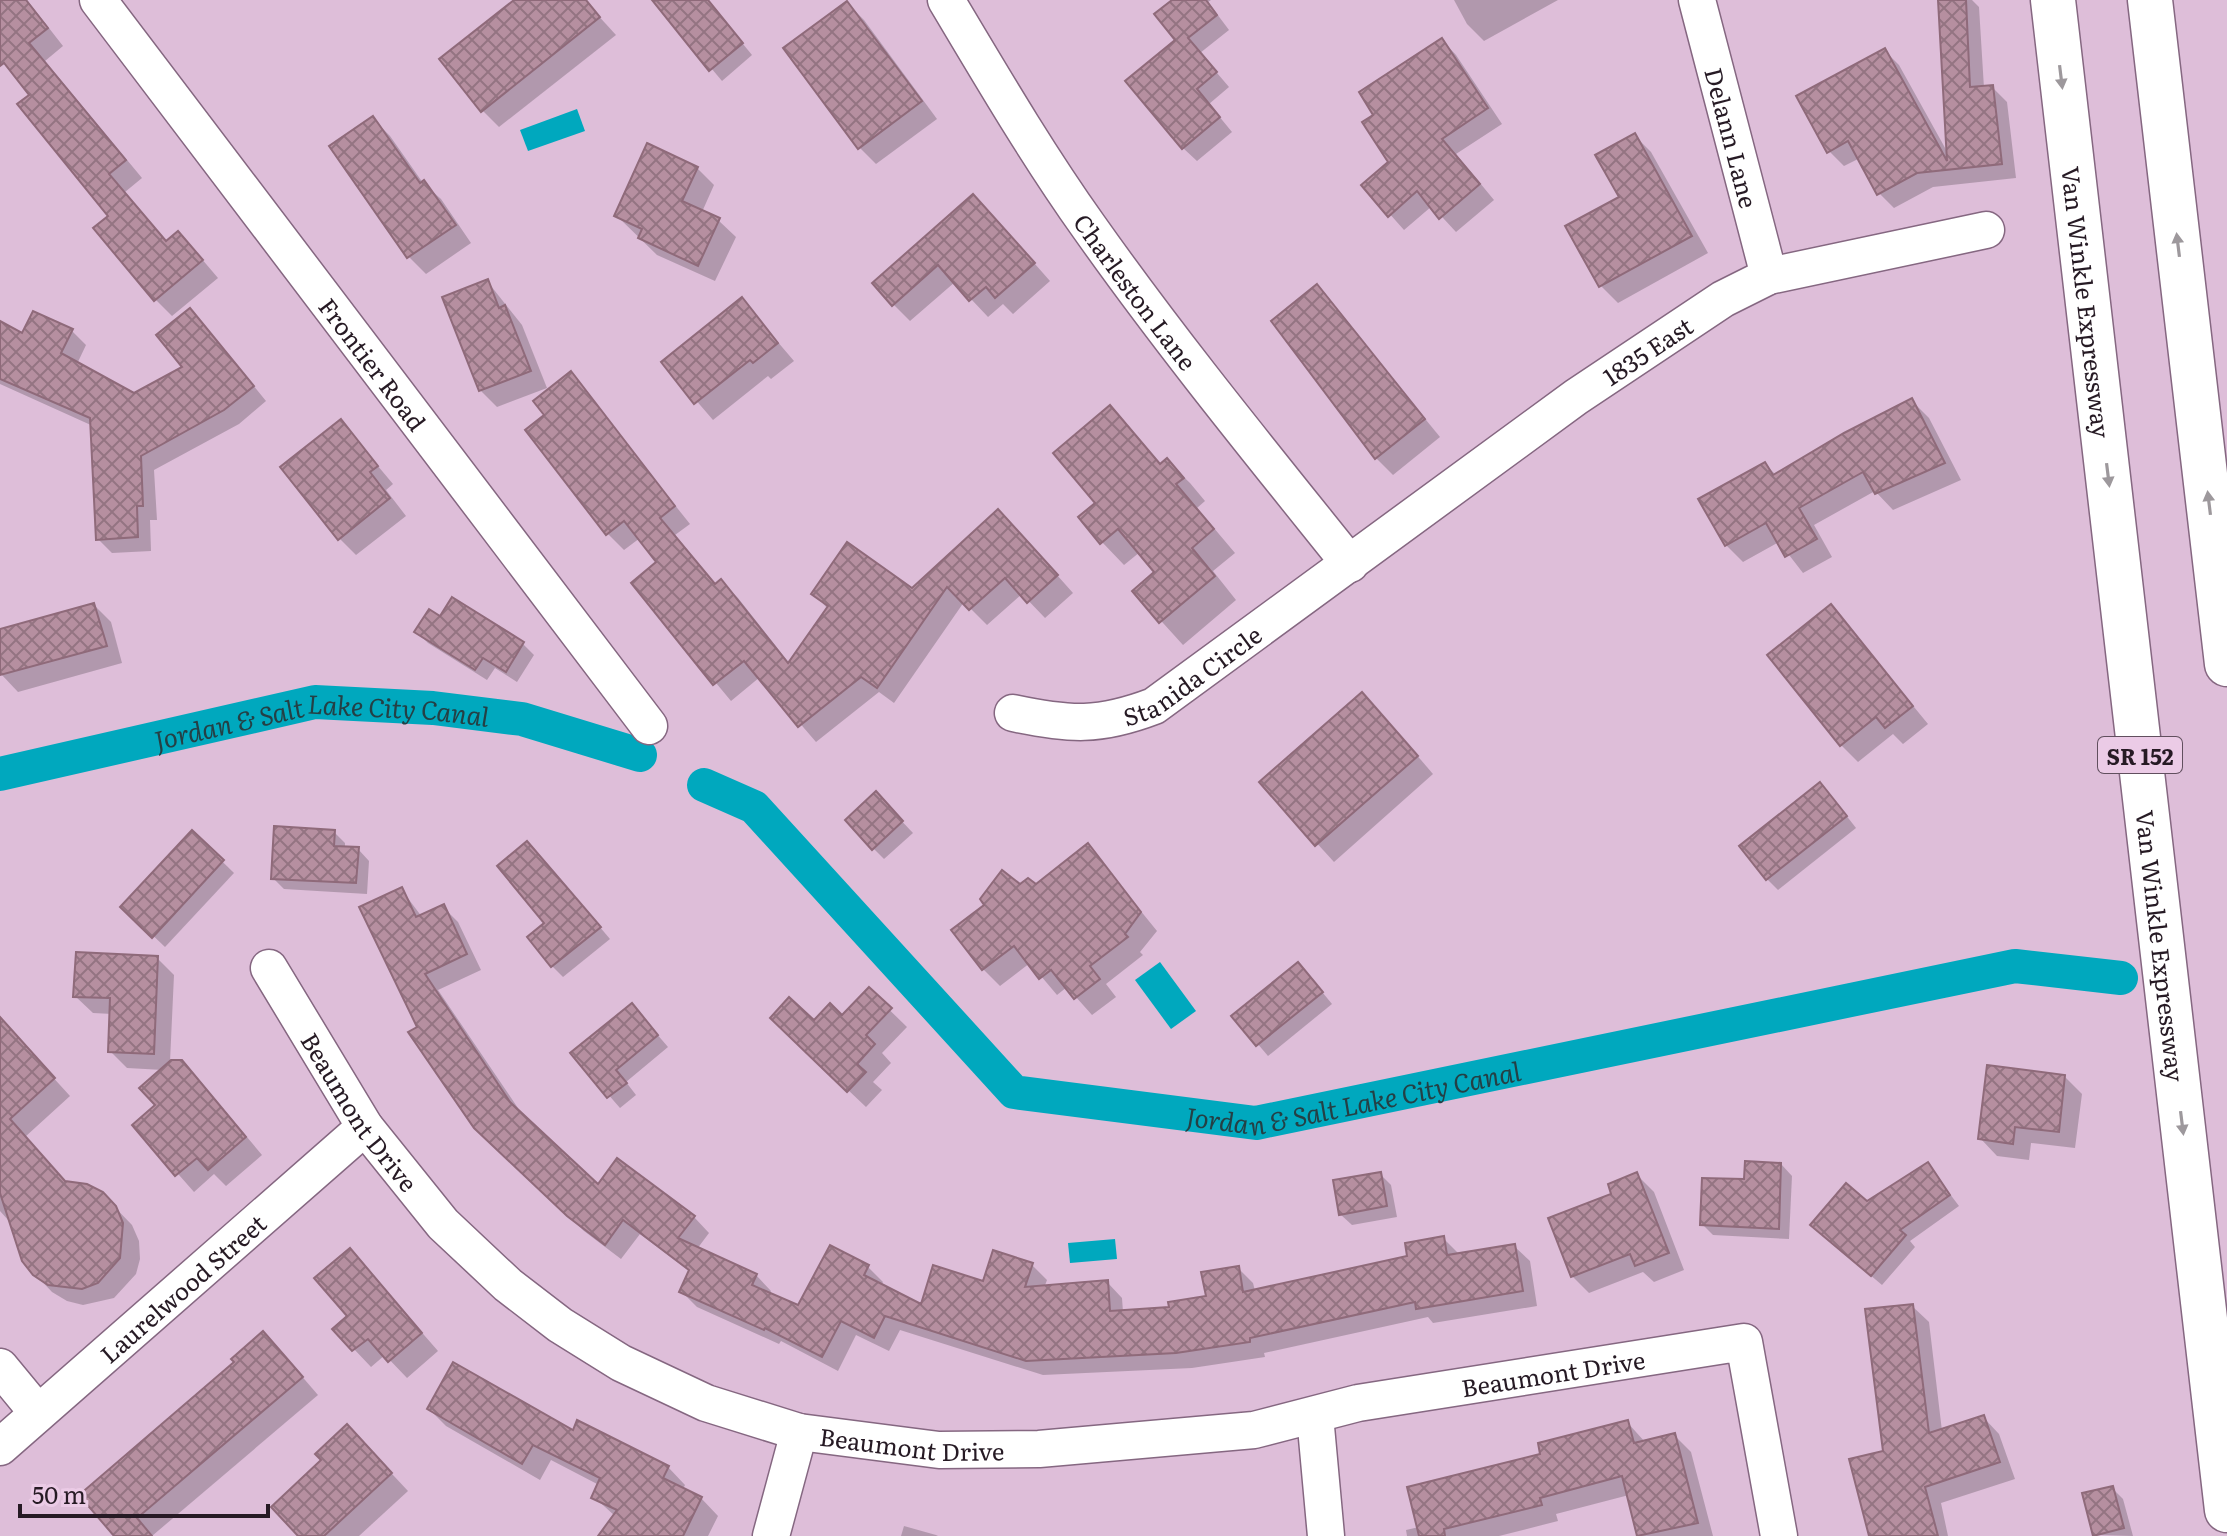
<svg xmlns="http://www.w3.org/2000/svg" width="2227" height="1536" font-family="Literata,serif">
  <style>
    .water { fill: #00a8be }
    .shadow { fill: #0003 }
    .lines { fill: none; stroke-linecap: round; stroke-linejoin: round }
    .canal { stroke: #00a8be; stroke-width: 34 }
    .building { fill: url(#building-cross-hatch); stroke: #8f6a7a; stroke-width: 2 }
    .minor-casing { stroke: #856781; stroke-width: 39 }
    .primary-casing { stroke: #856781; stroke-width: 47 }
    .minor { stroke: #fff; stroke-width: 36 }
    .primary { stroke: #fff; stroke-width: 44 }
    .oneway { fill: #9d989c }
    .labels { text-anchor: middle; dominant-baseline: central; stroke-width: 6; stroke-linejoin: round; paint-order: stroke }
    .shield { fill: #ebcbe6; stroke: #614f5e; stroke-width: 2 }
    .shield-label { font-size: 22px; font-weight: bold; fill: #261a24 }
    .street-label { font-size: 24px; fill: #261a24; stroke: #ebcbe6 }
    .water-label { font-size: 26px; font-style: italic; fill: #244045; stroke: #ebcbe6 }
  </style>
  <defs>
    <pattern id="building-cross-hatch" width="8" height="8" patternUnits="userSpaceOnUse" patternTransform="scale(2)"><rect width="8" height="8" fill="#b68fa0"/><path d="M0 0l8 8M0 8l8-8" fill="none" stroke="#947482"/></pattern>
  </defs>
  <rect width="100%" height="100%" fill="#debed9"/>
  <!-- water -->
  <g class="water">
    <polygon points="577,109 585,131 528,151 520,130"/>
    <polygon points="1160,962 1196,1011 1171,1029 1135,980"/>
    <polygon points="1115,1239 1117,1259 1070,1263 1068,1243"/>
  </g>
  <!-- shadow -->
  <g class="shadow">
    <polygon points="0,0 27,0 63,46 45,61 142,178 125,192 168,243 195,251 218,278 172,316 155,299 111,216 31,95 0,55"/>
    <polygon points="518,0 584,0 616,35 499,127 482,110"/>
    <polygon points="654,0 707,0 752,55 722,81"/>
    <polygon points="1175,0 1211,0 1208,2 1229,30 1200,53 1229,87 1209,104 1232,132 1197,161 1183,148"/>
    <polygon points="1454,0 1558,0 1484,41 1467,24"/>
    <polygon points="1940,0 1972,0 1979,7 1984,88 1992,87 2007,102 2016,178 1933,187 1894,208 1879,193 1860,158 1844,166 1829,151 1884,50 1899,65 1949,155"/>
    <polygon points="847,3 864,20 937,119 876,164 859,147"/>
    <polygon points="1442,40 1456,55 1502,124 1456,154 1494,200 1456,232 1432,206 1404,230 1364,185 1391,162 1376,115"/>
    <polygon points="373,119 390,136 423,183 441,199 471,243 426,274 409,257 332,146"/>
    <polygon points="1634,135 1651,152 1708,253 1618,303 1601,286"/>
    <polygon points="697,168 714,185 702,212 718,220 736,237 715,281 657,255 617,216"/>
    <polygon points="990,213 1050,281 1013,314 1003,304 988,317 955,282 910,321 893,304"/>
    <polygon points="487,281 522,325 547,388 497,407 480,390"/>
    <polygon points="1317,287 1440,437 1393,475 1376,458"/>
    <polygon points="742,300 794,361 771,379 768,376 713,420 663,362"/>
    <polygon points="0,324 23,336 72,331 86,345 77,364 134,395 185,368 204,325 266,401 239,424 154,470 157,520 150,520 151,551 112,553 98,539 93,426 0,384"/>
    <polygon points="570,374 690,524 675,535 717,586 721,582 738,598 790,664 828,609 814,594 912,590 1015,528 1073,593 1045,618 1022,594 987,625 964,602 894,703 879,692 816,742 760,677 731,701 633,583 659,563 640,538 624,550 608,534 547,416"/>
    <polygon points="1912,401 1929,418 1961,480 1893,510 1875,491 1814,525 1832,557 1803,573 1779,542 1743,562 1726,545 1765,464 1776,475"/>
    <polygon points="1110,408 1162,465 1167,461 1190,483 1205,501 1197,508 1235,553 1213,571 1236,600 1183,645 1134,591 1157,572 1140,552 1124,565 1102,542 1098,503"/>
    <polygon points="341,422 393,484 386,490 406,516 356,555 339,538"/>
    <polygon points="453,599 523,644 534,655 517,682 495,668 487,680 428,643 417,632 440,619"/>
    <polygon points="94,605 111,622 122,663 18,692 1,674 0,631"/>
    <polygon points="1831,606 1928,724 1903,744 1893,734 1858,762 1841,745"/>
    <polygon points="1379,711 1433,774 1334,862 1261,782"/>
    <polygon points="876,794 913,833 884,859 873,848"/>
    <polygon points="1831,796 1856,828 1778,890 1767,879"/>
    <polygon points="334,832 345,843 345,849 358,849 369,861 367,894 284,889 273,878"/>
    <polygon points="193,833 234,873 165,947 123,907"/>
    <polygon points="1088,846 1157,931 1140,952 1143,955 1106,984 1116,997 1092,1015 1067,987 1057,995 1030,963 1000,986 983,969 1020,886 1036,886"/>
    <polygon points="538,854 610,939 563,977 552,966"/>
    <polygon points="401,889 422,917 443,907 458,922 481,970 438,990 524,1117 598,1187 694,1217 709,1233 697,1249 756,1275 771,1291 769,1295 799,1308 868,1267 883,1282 881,1286 922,1306 1032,1265 1047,1280 1044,1288 1107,1282 1122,1298 1123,1312 1171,1309 1208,1298 1238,1268 1253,1283 1255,1291 1409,1258 1444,1239 1460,1255 1514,1246 1530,1261 1537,1306 1433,1323 1428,1317 1264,1353 1265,1357 1192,1368 1043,1375 900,1330 889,1351 856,1335 838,1371 781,1341 779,1344 697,1307 682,1292 690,1272 640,1234 621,1259 584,1231 492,1144 419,1028"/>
    <polygon points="157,958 174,975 170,1062 199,1080 262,1155 226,1186 214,1174 194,1192 135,1125 157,1106 163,1070 127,1068 110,1051 112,1014 93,1013 75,996"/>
    <polygon points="1309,976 1332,1004 1268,1056 1234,1016"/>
    <polygon points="869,990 907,1027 882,1053 891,1063 873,1082 882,1090 866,1107 790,1035 814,1023 842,1018"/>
    <polygon points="632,1005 668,1047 626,1082 636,1095 620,1108 573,1054"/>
    <polygon points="0,1046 29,1051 70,1096 25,1137 66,1183 102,1194 132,1225 139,1241 140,1259 136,1274 114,1298 83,1305 67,1301 52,1292 35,1274 18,1231 0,1211"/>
    <polygon points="2064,1076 2082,1094 2075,1148 2031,1143 2029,1160 1997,1156 1980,1138"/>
    <polygon points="1781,1164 1792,1176 1789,1239 1713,1235 1702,1224 1746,1181"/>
    <polygon points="1928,1165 1959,1206 1910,1241 1915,1247 1882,1285 1823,1235"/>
    <polygon points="1380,1174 1391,1185 1397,1217 1352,1225 1340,1214"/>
    <polygon points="1637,1175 1654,1192 1684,1270 1654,1282 1643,1272 1589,1293 1572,1276 1614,1195"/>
    <polygon points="350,1250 438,1351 407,1378 385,1355 371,1367 335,1329 350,1316"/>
    <polygon points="1912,1306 1929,1322 1942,1431 1983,1417 1999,1434 2015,1479 1941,1503 1948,1536 1871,1536"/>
    <polygon points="280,1351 318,1395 152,1536 117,1536"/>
    <polygon points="429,1409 573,1433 668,1467 685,1485 683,1489 701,1498 718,1516 708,1536 600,1536 615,1516 594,1497 599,1485 551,1460 540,1480 446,1426"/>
    <polygon points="1627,1422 1645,1442 1674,1435 1691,1452 1713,1536 1639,1536 1629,1495 1556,1514 1558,1521 1499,1536 1407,1536 1406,1530 1419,1527 1543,1455"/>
    <polygon points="364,1444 408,1491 359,1536 300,1536 324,1460"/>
    <polygon points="2112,1488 2123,1499 2133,1536 2095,1535"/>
    <polygon points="904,1526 936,1535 938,1536 901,1536"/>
  </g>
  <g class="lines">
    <!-- canal -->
    <g class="canal">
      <path id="s1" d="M 0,774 L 315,702 L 433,708 L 522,719 L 640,755"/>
      <path id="s2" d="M 704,785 L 754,807 L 1014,1092 L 1256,1123 L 2015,966 L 2121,978"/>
    </g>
  </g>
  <!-- building -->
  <g class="building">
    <polygon points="0,0 26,0 48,28 29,43 126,160 109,174 166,241 178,231 203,260 154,301 93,228 108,216 17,104 29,95 4,63 0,66"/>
    <polygon points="514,0 586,0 600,17 481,112 439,59"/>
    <polygon points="652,0 708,0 743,43 709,71"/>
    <polygon points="1172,0 1206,0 1217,15 1188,38 1217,72 1197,89 1220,117 1182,149 1125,81 1175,40 1154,14"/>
    <polygon points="1938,0 1966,0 1970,87 1993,85 2002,164 1917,173 1877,195 1848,141 1827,153 1796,96 1885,48 1947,161"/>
    <polygon points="847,1 922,101 858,149 783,48"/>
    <polygon points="1442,38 1488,108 1442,139 1480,184 1439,219 1417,191 1388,217 1361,185 1388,162 1362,122 1373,115 1359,92"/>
    <polygon points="373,116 420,183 424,180 456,225 407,258 329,146"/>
    <polygon points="1635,133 1692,236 1599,287 1565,226 1619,197 1595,155"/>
    <polygon points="647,143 698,167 682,201 720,218 698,266 638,238 642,229 614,216"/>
    <polygon points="973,194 1035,263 995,298 986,287 969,301 938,265 892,306 872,283"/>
    <polygon points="488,279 499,308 505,305 531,371 479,391 442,297"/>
    <polygon points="1317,284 1425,419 1375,459 1271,321"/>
    <polygon points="742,297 778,343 753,363 750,360 694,404 661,362"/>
    <polygon points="190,308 254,386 224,410 141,456 143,506 137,506 138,537 96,540 90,418 0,379 0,321 22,333 33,311 73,329 61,353 134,393 182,367 156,335"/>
    <polygon points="571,371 675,506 660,518 715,584 721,579 788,663 828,606 811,594 847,542 912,588 998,509 1058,575 1027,603 1005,578 969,610 947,587 877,688 861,677 798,727 744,661 713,685 631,583 656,562 624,521 606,535 525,430 544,415 533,401"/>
    <polygon points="1912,398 1945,463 1875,494 1863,472 1799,508 1817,539 1785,557 1766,523 1725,546 1698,499 1765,462 1773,475 1844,433"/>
    <polygon points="1110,405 1160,464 1167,458 1184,478 1176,484 1214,529 1192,548 1215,576 1159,623 1132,591 1154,572 1118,529 1100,544 1078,517 1095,503 1053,453"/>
    <polygon points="341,419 378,466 370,472 390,498 338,540 280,467"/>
    <polygon points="452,597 524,642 506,672 483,658 475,670 414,632 429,609 440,616"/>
    <polygon points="94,603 107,646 0,675 0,629"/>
    <polygon points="1831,604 1913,706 1885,728 1876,717 1840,746 1767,655"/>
    <polygon points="1362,692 1418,756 1315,846 1259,782"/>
    <polygon points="1820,782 1847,816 1766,880 1739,846"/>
    <polygon points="876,791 903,821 872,850 845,820"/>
    <polygon points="274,826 335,830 334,846 359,847 356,883 271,879"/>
    <polygon points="192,830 224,860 152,938 120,907"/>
    <polygon points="527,841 601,927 551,967 527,937 544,923 497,866"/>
    <polygon points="1088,843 1141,912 1125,934 1128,937 1090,966 1100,979 1074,999 1051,970 1039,979 1014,946 982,970 951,930 984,905 980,899 1002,870 1020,884 1028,878 1036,884"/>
    <polygon points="402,887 416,917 444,904 467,954 425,974 510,1102 598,1184 617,1158 695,1216 678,1238 757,1274 752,1285 798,1305 830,1245 869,1265 864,1275 921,1304 933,1265 983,1281 993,1250 1033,1263 1025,1287 1108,1280 1110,1311 1169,1307 1168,1302 1206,1296 1201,1272 1239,1266 1243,1292 1407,1256 1405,1243 1444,1236 1447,1255 1515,1244 1523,1291 1416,1309 1415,1302 1250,1338 1250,1342 1176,1353 1026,1361 885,1316 874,1338 841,1321 822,1357 765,1328 764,1330 679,1292 689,1270 623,1220 605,1245 567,1216 474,1128 408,1032 417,1027 359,907"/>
    <polygon points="76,952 158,956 154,1054 108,1052 110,998 73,997"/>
    <polygon points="1298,962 1323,992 1256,1046 1231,1016"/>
    <polygon points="869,987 892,1008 866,1035 875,1044 857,1064 866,1072 847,1092 770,1018 789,997 814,1020 830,1003 842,1015"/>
    <polygon points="632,1003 658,1035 616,1070 627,1083 607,1098 570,1053"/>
    <polygon points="0,1017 55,1078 10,1119 65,1181 87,1184 103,1192 116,1206 123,1223 120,1258 98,1283 82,1289 48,1285 33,1275 22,1261 0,1193"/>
    <polygon points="171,1060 182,1060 246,1137 208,1170 197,1158 175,1176 132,1125 155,1105 139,1088"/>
    <polygon points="1987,1065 2065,1075 2059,1132 2015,1127 2013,1144 1978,1139"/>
    <polygon points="1745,1161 1781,1163 1779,1229 1700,1225 1702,1178 1744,1179"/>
    <polygon points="1928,1162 1950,1195 1900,1230 1906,1235 1871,1276 1810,1225 1846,1183 1867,1201"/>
    <polygon points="1381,1172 1387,1206 1339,1215 1333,1180"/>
    <polygon points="1637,1172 1669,1253 1635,1266 1630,1254 1571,1277 1548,1218 1611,1194 1608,1184"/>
    <polygon points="350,1248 422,1333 388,1362 368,1339 352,1351 332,1329 347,1316 314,1278"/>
    <polygon points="1913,1304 1929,1433 1984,1415 2000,1462 1925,1487 1938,1536 1869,1536 1849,1459 1883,1451 1865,1309"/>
    <polygon points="263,1331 303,1377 137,1518 152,1536 114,1536 79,1495 234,1362 231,1359"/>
    <polygon points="453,1362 573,1430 577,1420 669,1466 663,1478 702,1497 683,1536 598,1536 617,1510 591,1498 600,1478 533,1445 522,1464 427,1409"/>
    <polygon points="1628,1420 1634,1443 1675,1433 1698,1523 1637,1536 1622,1476 1540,1498 1542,1505 1444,1529 1445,1536 1419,1536 1407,1487 1540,1454 1538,1443"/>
    <polygon points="347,1424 392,1473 324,1536 298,1536 271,1507 321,1460 315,1454"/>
    <polygon points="2113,1486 2124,1528 2093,1536 2082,1493"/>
  </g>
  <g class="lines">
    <defs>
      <g id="minor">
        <path id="s3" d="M 98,0 L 649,726"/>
        <path id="s4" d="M 946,0 C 992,77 1037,154 1089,227 C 1171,343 1261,453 1350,564"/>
        <path id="s5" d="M 1697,0 L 1769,276"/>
        <path id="s6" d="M 1013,713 C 1070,725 1099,727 1154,706 L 1576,397 L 1723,299 L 1769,276 L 1986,230"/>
        <path id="s7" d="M 269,968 L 365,1127 L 443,1224 L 508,1285 L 560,1325 L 621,1363 L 706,1403 L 799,1432 L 939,1450 L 1039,1449 L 1254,1430 L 1358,1403 L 1744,1342 L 1779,1536"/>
        <polyline points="0,1367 38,1413"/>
        <polyline points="1315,1416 1326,1536"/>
        <path id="s8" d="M 0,1447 L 365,1127"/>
        <polyline points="771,1536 799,1432"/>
      </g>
      <g id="primary">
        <path id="s9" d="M 2053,0 L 2227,1510"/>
        <polyline points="2150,0 2227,664"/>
      </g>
    </defs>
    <!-- minor casing -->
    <use href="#minor" class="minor-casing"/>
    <!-- primary casing -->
    <use href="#primary" class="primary-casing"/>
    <!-- minor -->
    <use href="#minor" class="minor"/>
    <!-- primary -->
    <use href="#primary" class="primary"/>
  </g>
  <!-- one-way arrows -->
  <defs><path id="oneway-solid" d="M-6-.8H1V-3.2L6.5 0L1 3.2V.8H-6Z" transform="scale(2)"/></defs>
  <g class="oneway">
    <use href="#oneway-solid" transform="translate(2061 77) rotate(83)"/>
    <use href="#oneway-solid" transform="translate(2178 245) rotate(-97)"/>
    <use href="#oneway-solid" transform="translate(2108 475) rotate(83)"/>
    <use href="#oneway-solid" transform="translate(2209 503) rotate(-97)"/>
    <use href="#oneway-solid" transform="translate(2182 1123) rotate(83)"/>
  </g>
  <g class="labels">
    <!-- shield labels -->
    <rect class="shield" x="2098" y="737" width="84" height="36" rx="6"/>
    <g class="shield-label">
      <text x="2140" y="755">SR 152</text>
    </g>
    <!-- street labels -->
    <g class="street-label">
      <text stroke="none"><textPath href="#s5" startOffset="142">Delann Lane</textPath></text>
      <text stroke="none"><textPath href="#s4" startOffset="348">Charleston Lane</textPath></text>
      <text stroke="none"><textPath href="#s9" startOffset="304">Van Winkle Expressway</textPath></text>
      <text stroke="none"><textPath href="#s6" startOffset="752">1835 East</textPath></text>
      <text stroke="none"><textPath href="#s3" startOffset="456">Frontier Road</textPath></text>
      <text stroke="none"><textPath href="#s6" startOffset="192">Stanida Circle</textPath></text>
      <text stroke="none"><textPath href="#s9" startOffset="952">Van Winkle Expressway</textPath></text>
      <text stroke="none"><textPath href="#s7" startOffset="170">Beaumont Drive</textPath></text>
      <text stroke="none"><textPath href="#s8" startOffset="242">Laurelwood Street</textPath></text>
      <text stroke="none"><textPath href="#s7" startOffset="1490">Beaumont Drive</textPath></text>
      <text stroke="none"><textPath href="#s7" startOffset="842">Beaumont Drive</textPath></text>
    </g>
    <!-- water labels -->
    <g class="water-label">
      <text stroke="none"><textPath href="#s1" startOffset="328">Jordan &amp; Salt Lake City Canal</textPath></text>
      <text stroke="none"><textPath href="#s2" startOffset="784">Jordan &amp; Salt Lake City Canal</textPath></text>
    </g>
  </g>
  <!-- scale -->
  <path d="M20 1504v12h248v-12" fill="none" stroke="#261a24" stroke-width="4"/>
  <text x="32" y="1504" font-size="24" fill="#261a24" stroke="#ebcbe6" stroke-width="6" paint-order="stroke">50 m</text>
</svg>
